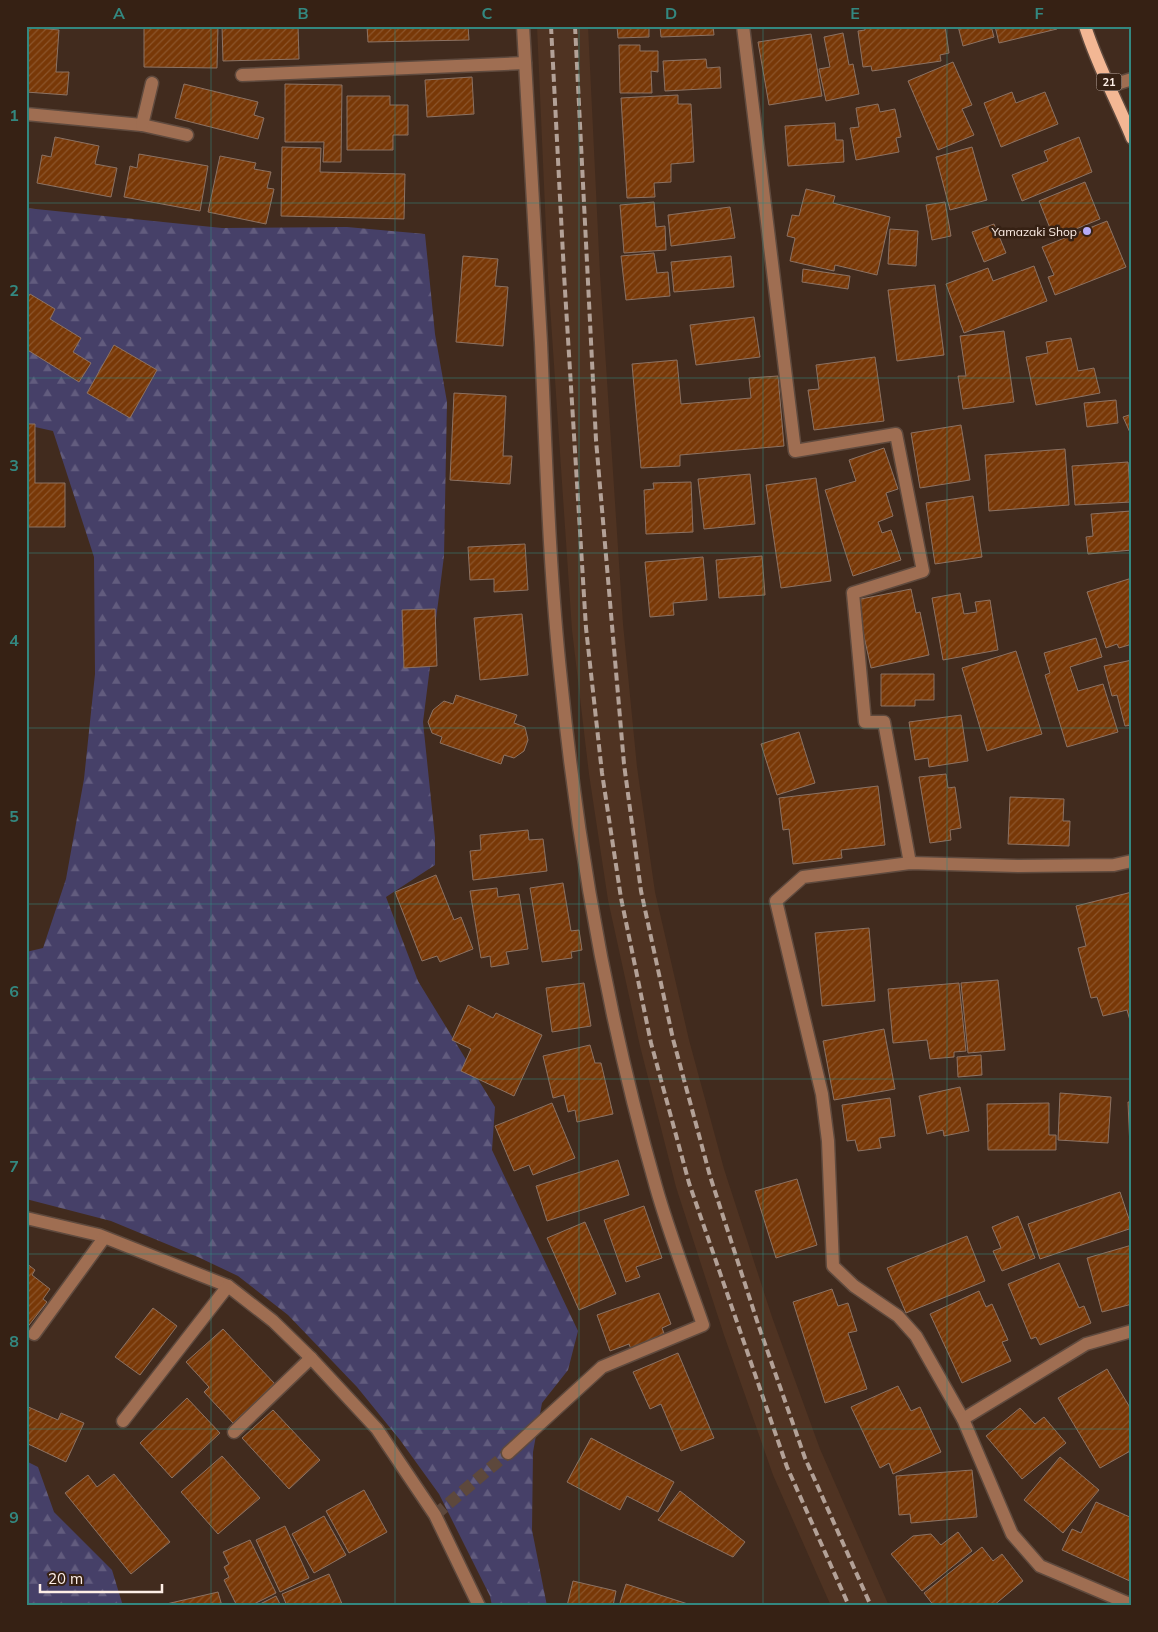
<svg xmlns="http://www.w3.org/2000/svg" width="1158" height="1632" font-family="Mulish,sans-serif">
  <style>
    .built { fill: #4f3322 }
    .forest { fill: url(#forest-firs) }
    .building { fill: url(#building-hatch); stroke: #8c7263 }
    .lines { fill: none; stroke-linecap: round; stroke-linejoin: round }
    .minor-tunnel { stroke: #5d483c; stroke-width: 12; stroke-dasharray: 12 6; stroke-linecap: butt }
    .minor-casing { stroke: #5f4a3e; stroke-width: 15 }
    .major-casing { stroke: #5f4a3e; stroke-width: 15 }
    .minor { stroke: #9f6e52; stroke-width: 12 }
    .major { stroke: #f3b794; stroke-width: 12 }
    .rail { stroke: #b3a197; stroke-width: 4; stroke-dasharray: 8 4; stroke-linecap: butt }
    .grid { fill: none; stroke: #338880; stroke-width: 1; stroke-opacity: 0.55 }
    .poi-dot { fill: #b6acf8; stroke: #362114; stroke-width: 2 }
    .labels { text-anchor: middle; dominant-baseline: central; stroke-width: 5; stroke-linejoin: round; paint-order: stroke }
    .shield { fill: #362114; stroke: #c2b1a8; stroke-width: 1 }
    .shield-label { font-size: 11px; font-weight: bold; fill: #feefe7 }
    .poi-label { font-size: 12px; fill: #feefe7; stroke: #362114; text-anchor: end }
    .neatline { fill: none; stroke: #338880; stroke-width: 2 }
    .grid-label { font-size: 16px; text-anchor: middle; font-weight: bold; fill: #338880 }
  </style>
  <defs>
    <pattern id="forest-firs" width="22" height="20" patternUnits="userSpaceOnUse" patternTransform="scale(1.25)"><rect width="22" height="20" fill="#464068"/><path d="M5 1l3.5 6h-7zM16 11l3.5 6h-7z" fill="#625c7e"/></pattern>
    <pattern id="building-hatch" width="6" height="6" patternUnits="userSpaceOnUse" patternTransform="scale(1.25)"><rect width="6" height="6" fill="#783807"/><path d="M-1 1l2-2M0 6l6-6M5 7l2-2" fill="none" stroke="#8c552b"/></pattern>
  </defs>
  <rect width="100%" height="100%" fill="#412b1e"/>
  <!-- built -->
  <polygon class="built" points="537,26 588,26 600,274 623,624 637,767 655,892 689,1040 724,1169 772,1317 820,1449 889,1606 831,1606 773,1475 724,1335 676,1187 640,1046 608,900 589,774 572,630 548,276"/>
  <!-- forest -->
  <g class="forest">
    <polygon points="26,208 222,228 347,227 425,234 435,334 447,402 444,556 423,722 435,838 435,865 386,897 418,981 495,1107 492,1150 578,1331 568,1370 542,1403 533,1452 532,1530 547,1606 492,1606 490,1596 439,1494 400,1440 357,1387 288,1315 238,1276 198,1257 111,1221 26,1199 26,952 43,948 66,879 84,779 95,674 94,557 53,431 26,425"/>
    <polygon points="26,1461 38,1467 54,1512 112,1570 123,1606 26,1606"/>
  </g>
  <!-- building -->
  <g class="building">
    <polygon points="144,26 218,26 217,68 144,67"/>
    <polygon points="222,26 298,26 299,59 223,61"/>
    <polygon points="367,26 468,26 469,40 368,42"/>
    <polygon points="617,26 649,26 649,37 618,38"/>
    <polygon points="660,26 713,26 714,35 661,37"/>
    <polygon points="865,26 945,26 949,53 940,55 941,61 872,71 871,66 863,67 858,31 865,30"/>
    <polygon points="958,26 991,26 994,37 963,46"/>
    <polygon points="995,26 1056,26 1057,29 999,43"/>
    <polygon points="26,27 59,30 56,72 69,72 67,95 26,92"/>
    <polygon points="843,33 849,65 853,64 859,94 826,101 819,69 830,67 824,37"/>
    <polygon points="811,34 822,96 769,105 758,42"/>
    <polygon points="619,45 640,45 640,51 658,51 658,72 651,71 652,93 620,93"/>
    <polygon points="706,59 707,68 720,67 721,88 665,91 663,61"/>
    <polygon points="953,62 972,105 962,109 974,135 938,150 908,81"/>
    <polygon points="472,77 474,114 427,117 425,80"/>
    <polygon points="184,84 258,102 254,115 264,118 258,139 175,118"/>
    <polygon points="285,84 342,85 341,162 323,162 324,142 285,142"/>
    <polygon points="1012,92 1016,103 1045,92 1058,124 1001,147 984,103"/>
    <polygon points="678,95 678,104 691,104 694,162 671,164 671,182 654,183 655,197 627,198 621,98"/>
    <polygon points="347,96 390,96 390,105 408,105 408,135 393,135 393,150 347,150"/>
    <polygon points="878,104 880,112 895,109 901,137 896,138 899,152 856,160 850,128 859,127 856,108"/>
    <polygon points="835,123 836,140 843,140 844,162 788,166 785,126"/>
    <polygon points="55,137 99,146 95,164 117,168 111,197 37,183 42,155 51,157"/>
    <polygon points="1079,137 1092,172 1022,201 1012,175 1048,161 1044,151"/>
    <polygon points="282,147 321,148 320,172 405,174 404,219 281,216"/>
    <polygon points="972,147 987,200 950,210 936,157"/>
    <polygon points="139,154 208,166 200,211 124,197 130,166 137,168"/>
    <polygon points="220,156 256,163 254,169 271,172 267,188 274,189 266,224 208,212"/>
    <polygon points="1085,182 1100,219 1054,238 1039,201"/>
    <polygon points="806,189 835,196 833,203 890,217 877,275 835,265 834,271 790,261 795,238 787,236 792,215 799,216"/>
    <polygon points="654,202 656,227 665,226 666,250 624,253 620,205"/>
    <polygon points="945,202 951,236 932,240 926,205"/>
    <polygon points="730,207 735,238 671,246 668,215"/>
    <polygon points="1107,221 1126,267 1055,295 1048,277 1054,275 1042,247"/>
    <polygon points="994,224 1006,253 984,262 972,232"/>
    <polygon points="890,229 918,231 916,266 888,264"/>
    <polygon points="654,253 657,273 668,272 670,296 626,300 621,256"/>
    <polygon points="463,256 498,259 495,286 508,287 503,346 456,342"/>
    <polygon points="731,256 734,287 674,292 671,262"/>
    <polygon points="1034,266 1047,301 964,333 946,284 988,268 993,281"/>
    <polygon points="803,269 850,276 848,289 802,282"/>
    <polygon points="935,285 944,355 897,361 888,290"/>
    <polygon points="30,294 55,309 50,319 81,338 73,352 91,363 79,382 26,349 26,301"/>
    <polygon points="754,317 760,357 696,365 690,325"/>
    <polygon points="1004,331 1014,402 963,409 958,376 966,376 960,336"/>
    <polygon points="1071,338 1078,371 1094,368 1100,393 1036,405 1026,357 1048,353 1046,342"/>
    <polygon points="114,345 157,370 130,418 87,393"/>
    <polygon points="875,357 884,421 814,430 808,390 819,389 816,365"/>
    <polygon points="677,360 681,404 751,398 749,378 778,376 784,446 680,455 680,466 641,468 632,364"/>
    <polygon points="454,393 506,396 503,456 512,456 510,484 450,480"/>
    <polygon points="1116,400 1118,423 1087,427 1084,403"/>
    <polygon points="1132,414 1132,437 1123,417"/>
    <polygon points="26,424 35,424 35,483 65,483 65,527 26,527"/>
    <polygon points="961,425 970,480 920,488 911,433"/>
    <polygon points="884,448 898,489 886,493 893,516 878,522 882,533 891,530 901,560 853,576 825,490 856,481 849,460"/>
    <polygon points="1065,449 1069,505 989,511 985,455"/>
    <polygon points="1128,462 1131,502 1075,505 1072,466"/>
    <polygon points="750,474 755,524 704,529 698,479"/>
    <polygon points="816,478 831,581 781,588 766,485"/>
    <polygon points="691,482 693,532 646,534 644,490 654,489 653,483"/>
    <polygon points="973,496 982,557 935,564 926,503"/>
    <polygon points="1131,511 1132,550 1088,554 1086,537 1093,536 1091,514"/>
    <polygon points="525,544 528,590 494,592 494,579 470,580 468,547"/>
    <polygon points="762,556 765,595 719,598 716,560"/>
    <polygon points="703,557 707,600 673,603 674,615 650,617 645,562"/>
    <polygon points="1132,578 1132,644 1119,648 1117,644 1106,648 1087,592"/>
    <polygon points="911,589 916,613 920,612 929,655 871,668 856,600"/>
    <polygon points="960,593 964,614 977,612 975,602 990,600 998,650 943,660 932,598"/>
    <polygon points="435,609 437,666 404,668 402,610"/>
    <polygon points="522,614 528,675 480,680 474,618"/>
    <polygon points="1096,638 1102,657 1070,667 1078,691 1103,684 1118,732 1067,747 1045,675 1050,673 1044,653"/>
    <polygon points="1016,651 1042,734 987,751 962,668"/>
    <polygon points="1132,660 1132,725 1125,726 1117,695 1112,696 1104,666"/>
    <polygon points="881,674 934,674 934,700 915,700 915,706 881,706"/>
    <polygon points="456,695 517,715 514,723 525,727 528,740 524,751 514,758 504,755 501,764 440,743 442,737 432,733 428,722 433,710 444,701 453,704"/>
    <polygon points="961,715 968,761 929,767 928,758 915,760 909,722"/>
    <polygon points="799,732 815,783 777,795 761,744"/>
    <polygon points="946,774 948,788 955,787 961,828 950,830 951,840 930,843 919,777"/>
    <polygon points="878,786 885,845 841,850 842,858 793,864 789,829 783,830 779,798"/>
    <polygon points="1010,797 1064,799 1063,821 1070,821 1069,846 1008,844"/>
    <polygon points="528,830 529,840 543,839 547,871 473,880 470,851 481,850 480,835"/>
    <polygon points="436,875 454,920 461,917 473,949 440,962 437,956 422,961 395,892"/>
    <polygon points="563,883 571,931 579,930 582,950 571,952 572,958 542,962 530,888"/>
    <polygon points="497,888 498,897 519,894 528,949 506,952 509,964 491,967 490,956 481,958 470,891"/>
    <polygon points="1132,892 1132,1024 1131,1024 1127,1010 1103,1016 1097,997 1091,998 1078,948 1086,946 1076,906"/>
    <polygon points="869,928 875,1001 822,1006 815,933"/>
    <polygon points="998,980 1005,1050 968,1053 961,983"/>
    <polygon points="584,983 591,1026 552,1032 546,988"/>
    <polygon points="959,983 966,1051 954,1052 954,1057 930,1059 927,1040 893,1043 888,989"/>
    <polygon points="468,1005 493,1018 496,1013 542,1035 514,1096 461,1071 471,1049 452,1040"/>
    <polygon points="884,1029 895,1089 834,1100 823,1041"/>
    <polygon points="590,1045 595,1063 601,1063 613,1114 577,1122 575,1110 568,1112 564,1095 553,1098 543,1056"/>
    <polygon points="981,1055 982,1075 958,1077 957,1057"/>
    <polygon points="960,1087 969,1131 944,1136 943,1130 927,1134 919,1096"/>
    <polygon points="1060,1093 1111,1097 1108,1143 1058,1140"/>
    <polygon points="890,1098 895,1136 879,1138 881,1148 858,1151 855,1140 847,1141 842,1105"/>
    <polygon points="1128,1102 1132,1102 1132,1148 1130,1148"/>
    <polygon points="552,1103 575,1158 533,1175 529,1165 514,1171 495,1126"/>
    <polygon points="1049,1103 1049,1135 1056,1135 1056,1150 988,1150 987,1104"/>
    <polygon points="618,1160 629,1195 547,1221 536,1186"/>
    <polygon points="797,1179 817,1245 776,1258 755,1191"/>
    <polygon points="1120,1192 1132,1228 1040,1259 1028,1224"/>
    <polygon points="644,1206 662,1258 636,1267 640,1277 626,1282 604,1220"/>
    <polygon points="1018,1216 1035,1258 1002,1271 993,1251 1001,1248 992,1227"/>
    <polygon points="585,1222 616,1294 579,1310 547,1238"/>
    <polygon points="967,1236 985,1281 906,1313 887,1268"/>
    <polygon points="1132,1245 1132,1304 1102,1312 1087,1258"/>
    <polygon points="26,1263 35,1270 32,1275 50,1289 43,1299 47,1302 26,1329"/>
    <polygon points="1059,1263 1079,1308 1084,1306 1091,1323 1040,1345 1036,1337 1031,1339 1008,1284"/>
    <polygon points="832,1289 838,1306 848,1303 857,1331 848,1333 867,1389 825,1403 793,1302"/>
    <polygon points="979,1291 986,1307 992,1304 1008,1340 1002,1342 1011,1361 962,1383 930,1314"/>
    <polygon points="659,1293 671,1324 662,1328 665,1336 631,1349 629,1344 610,1351 597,1315"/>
    <polygon points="153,1308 177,1326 140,1375 115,1357"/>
    <polygon points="223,1329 275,1384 233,1423 204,1392 209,1387 186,1362"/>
    <polygon points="678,1353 714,1438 681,1451 661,1404 650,1409 633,1372"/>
    <polygon points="1107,1369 1132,1411 1132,1450 1100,1468 1058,1398"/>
    <polygon points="898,1386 911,1411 920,1407 941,1452 893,1474 889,1463 880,1468 851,1407"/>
    <polygon points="187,1398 220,1433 172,1478 140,1443"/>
    <polygon points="26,1406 58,1420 61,1413 84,1423 66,1462 26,1443"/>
    <polygon points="1020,1408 1035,1424 1044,1417 1066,1443 1022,1479 986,1436"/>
    <polygon points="273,1410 320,1460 289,1489 242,1438"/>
    <polygon points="591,1438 674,1482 658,1512 627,1496 620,1510 567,1482"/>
    <polygon points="222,1456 260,1498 218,1534 181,1492"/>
    <polygon points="1060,1457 1099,1490 1063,1533 1024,1500"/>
    <polygon points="972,1470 977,1517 911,1523 910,1514 899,1515 896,1476"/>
    <polygon points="114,1474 170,1542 131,1574 65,1493 88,1475 97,1487"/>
    <polygon points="364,1490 387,1532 349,1553 326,1511"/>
    <polygon points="680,1491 745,1542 733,1557 658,1520"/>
    <polygon points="1096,1502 1132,1518 1132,1582 1062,1550 1072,1529 1081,1533"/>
    <polygon points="324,1516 346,1555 314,1573 292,1534"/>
    <polygon points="285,1526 309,1578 280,1592 256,1540"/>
    <polygon points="958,1532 972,1551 922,1591 891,1554 913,1536 931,1534 941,1545"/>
    <polygon points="250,1540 276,1593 250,1606 237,1606 224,1580 229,1577 224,1567 229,1564 223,1552"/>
    <polygon points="982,1547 993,1561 1002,1554 1023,1581 993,1606 934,1606 924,1593"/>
    <polygon points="329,1574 343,1606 287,1606 282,1594"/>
    <polygon points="573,1581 616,1591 613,1606 567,1606"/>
    <polygon points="626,1584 694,1606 619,1606"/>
    <polygon points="218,1592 222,1606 162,1606 162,1605"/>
    <polygon points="276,1596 281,1606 256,1606"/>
  </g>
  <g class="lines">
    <!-- minor-tunnel -->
    <polyline class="minor-tunnel" points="435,1515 508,1453"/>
    <defs>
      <g id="minor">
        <polyline points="743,26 795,451 896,434 923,571 853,593 865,722 884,722 910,863"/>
        <polyline points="242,75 525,63"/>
        <polyline points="1110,86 1132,79"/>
        <polyline points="26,114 142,125 187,135"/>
        <polyline points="142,125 152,83"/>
        <polyline points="1132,861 1114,865 1019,866 910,863 803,877 776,901 822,1094 828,1141 833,1266 854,1286 898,1316 916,1336 963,1419 1012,1534 1040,1566 1132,1605"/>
        <polyline points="26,1218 99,1235 228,1286 273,1321 311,1358 377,1429 435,1515 479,1606"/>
        <polyline points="34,1334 104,1238"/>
        <polyline points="963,1419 1086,1344 1132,1331"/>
        <polyline points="123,1421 228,1286"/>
        <polyline points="234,1432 311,1358"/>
        <path d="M 508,1453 L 602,1367 L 703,1325 C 687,1279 669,1233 656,1187 C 609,1023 578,850 561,680 C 549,569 546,455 541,343 C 536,238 529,132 523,26"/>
      </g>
      <path id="major" d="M 1085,26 C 1097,65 1117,101 1132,138"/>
    </defs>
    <!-- minor casing -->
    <use href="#minor" class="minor-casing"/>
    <!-- major casing -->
    <use href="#major" class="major-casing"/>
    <!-- minor -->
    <use href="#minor" class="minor"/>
    <!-- major -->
    <use href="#major" class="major"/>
    <!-- rail -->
    <g class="rail">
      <polyline points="551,26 564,274 586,628 602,773 621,898 651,1043 689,1183 787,1467 849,1606"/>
      <polyline points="575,26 596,440 624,764 641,891 673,1039 710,1176 758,1324 805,1458 871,1606"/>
    </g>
  </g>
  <!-- grid -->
  <path class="grid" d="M 211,26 L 211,1606M 395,26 L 395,1606M 579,26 L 579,1606M 763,26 L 763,1606M 947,26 L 947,1606M 26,203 L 1132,203M 26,378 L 1132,378M 26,553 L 1132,553M 26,728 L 1132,728M 26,904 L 1132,904M 26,1079 L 1132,1079M 26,1254 L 1132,1254M 26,1429 L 1132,1429"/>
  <!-- markers -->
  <circle class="poi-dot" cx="1087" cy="231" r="5"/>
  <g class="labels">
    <!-- shield labels -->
    <rect class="shield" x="1096.5" y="73.5" width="25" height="17" rx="4"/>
    <g class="shield-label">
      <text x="1109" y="82">21</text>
    </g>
    <!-- poi labels -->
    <g class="poi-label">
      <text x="1077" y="231">Yamazaki Shop</text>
    </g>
  </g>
  <!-- border -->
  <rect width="1158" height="1632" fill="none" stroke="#362114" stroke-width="55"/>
  <!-- scale -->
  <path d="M40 1584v8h122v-8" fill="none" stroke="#feefe7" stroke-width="2.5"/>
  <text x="48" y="1584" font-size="15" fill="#feefe7" stroke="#362114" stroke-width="4" paint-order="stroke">20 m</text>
  <rect x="28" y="28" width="1102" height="1576" class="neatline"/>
  <g class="grid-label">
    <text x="119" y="19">A</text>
    <text x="303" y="19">B</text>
    <text x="487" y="19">C</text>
    <text x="671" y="19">D</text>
    <text x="855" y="19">E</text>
    <text x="1039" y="19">F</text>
    <text x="14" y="121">1</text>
    <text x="14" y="296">2</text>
    <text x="14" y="471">3</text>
    <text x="14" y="646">4</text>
    <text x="14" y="822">5</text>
    <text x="14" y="997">6</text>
    <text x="14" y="1172">7</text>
    <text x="14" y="1347">8</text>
    <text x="14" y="1523">9</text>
  </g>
</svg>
